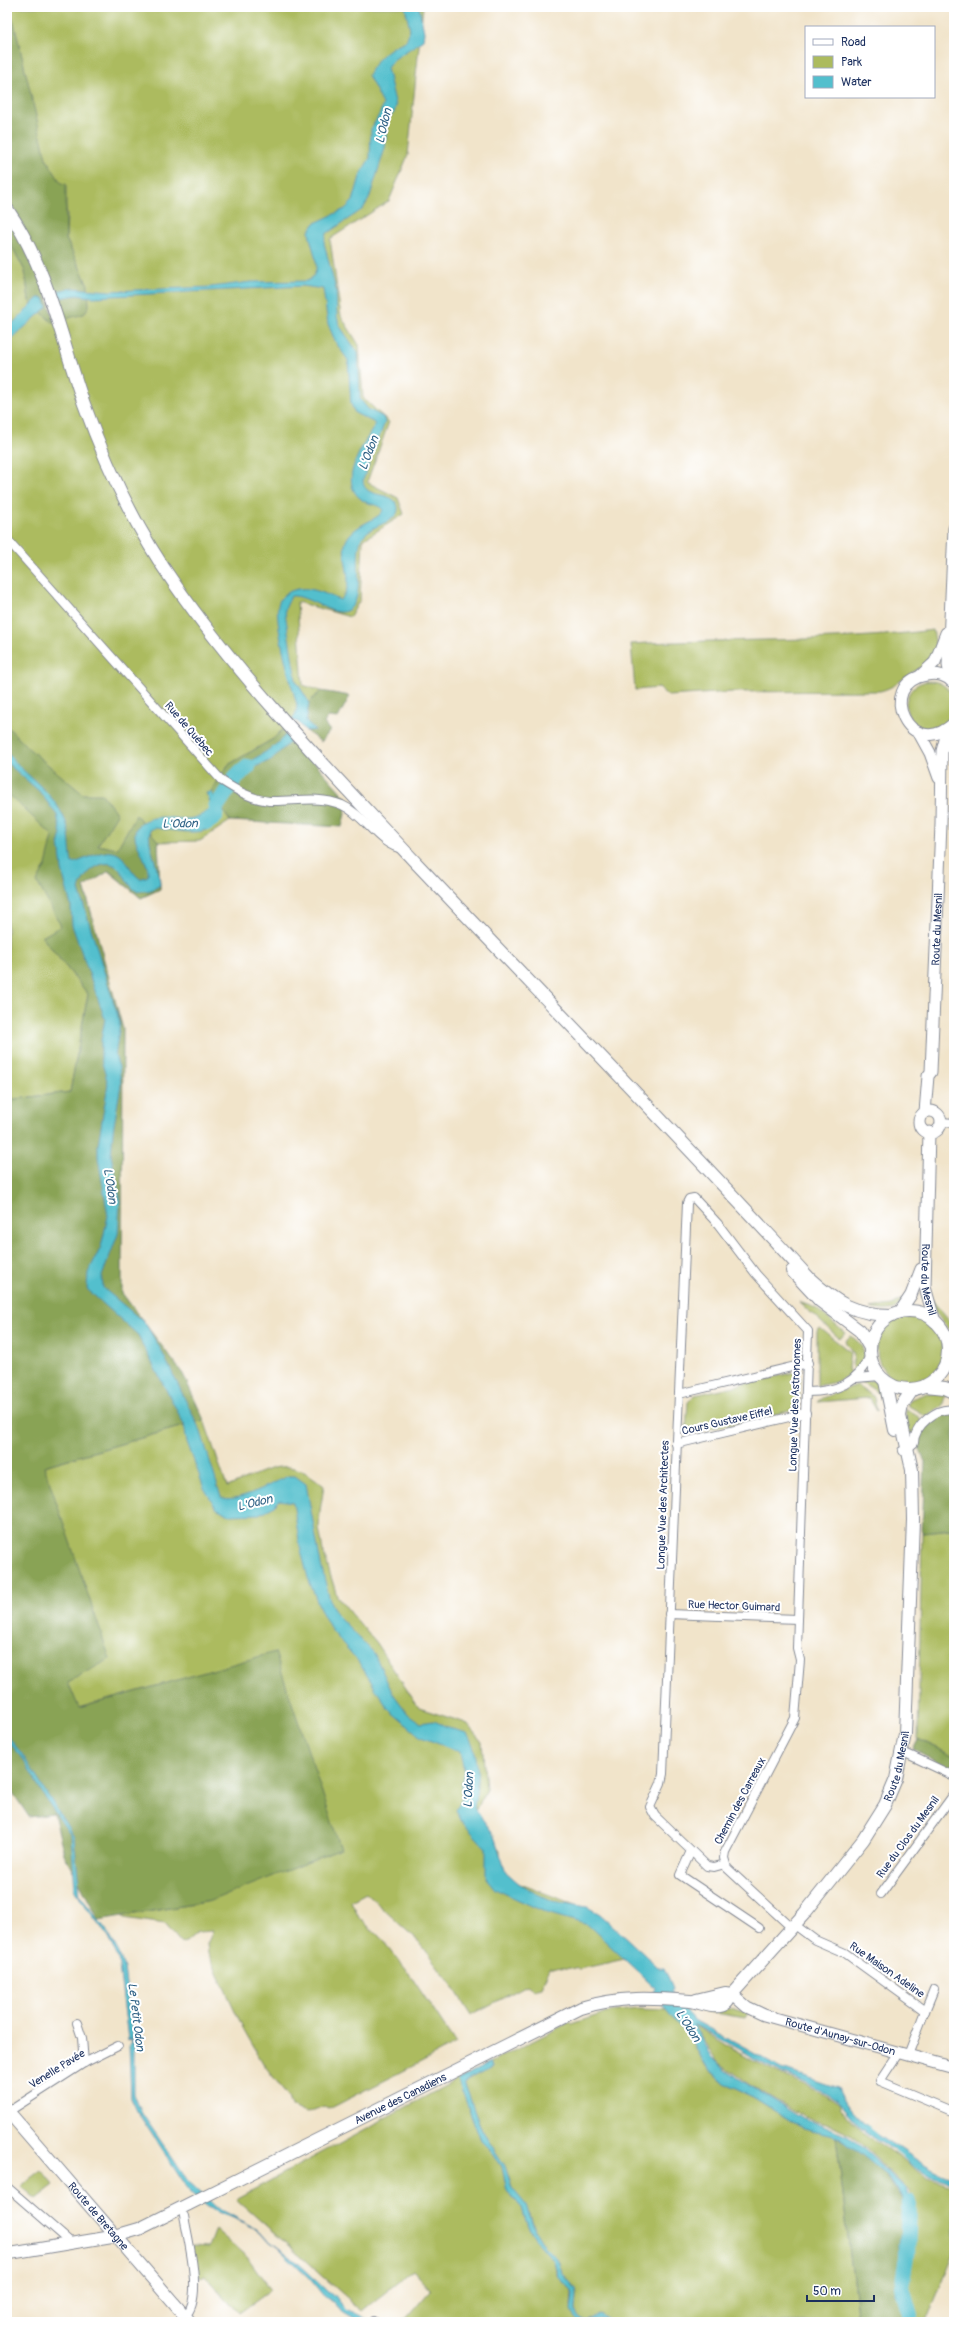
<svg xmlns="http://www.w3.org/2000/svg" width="961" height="2329" font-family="Pangolin,sans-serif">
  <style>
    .green { fill: #acbb5e; stroke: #64755e }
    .forest { fill: #89a355; stroke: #52695a }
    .water { fill: #53bfcd; stroke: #377796 }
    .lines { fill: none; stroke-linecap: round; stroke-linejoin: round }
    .stream { stroke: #53bfcd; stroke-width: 2.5 }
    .river { stroke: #53bfcd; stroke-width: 16 }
    .minor-casing { stroke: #868a94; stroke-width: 10 }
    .tertiary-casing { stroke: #868a94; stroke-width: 13 }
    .secondary-casing { stroke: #868a94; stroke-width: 14 }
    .minor { stroke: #fff; stroke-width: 8 }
    .tertiary { stroke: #fff; stroke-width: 11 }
    .secondary { stroke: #fff; stroke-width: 12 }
    .labels { text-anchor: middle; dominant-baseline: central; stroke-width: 4; stroke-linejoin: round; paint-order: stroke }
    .street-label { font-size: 11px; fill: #1b2f5e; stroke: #fff }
    .water-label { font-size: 12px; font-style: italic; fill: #2f6185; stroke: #fff }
  </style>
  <rect width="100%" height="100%" fill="#fff"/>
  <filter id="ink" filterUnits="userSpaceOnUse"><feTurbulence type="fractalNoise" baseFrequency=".025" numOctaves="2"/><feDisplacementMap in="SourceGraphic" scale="8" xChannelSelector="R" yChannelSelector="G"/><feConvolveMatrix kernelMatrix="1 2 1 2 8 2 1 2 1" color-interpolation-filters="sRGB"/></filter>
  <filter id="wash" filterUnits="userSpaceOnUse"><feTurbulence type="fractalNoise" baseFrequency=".012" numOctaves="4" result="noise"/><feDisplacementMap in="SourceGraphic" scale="16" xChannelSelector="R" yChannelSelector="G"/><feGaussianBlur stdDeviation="0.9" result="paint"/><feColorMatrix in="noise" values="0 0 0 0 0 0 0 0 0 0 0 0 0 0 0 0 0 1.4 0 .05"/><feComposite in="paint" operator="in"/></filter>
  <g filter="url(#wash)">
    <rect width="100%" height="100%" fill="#f1e4ca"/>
    <!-- green -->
    <g class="green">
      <polygon points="7,7 423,7 408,155 389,201 330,239 341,316 359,345 363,398 389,422 367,482 398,498 404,514 363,540 360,600 350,617 297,602 303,685 321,691 273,739 228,765 211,792 230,821 200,841 158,842 160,889 141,898 108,871 84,887 92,915 42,937 88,994 70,1092 7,1100 7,237 25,271 29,301 52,322 88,285 66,239 67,214 61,183 49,176 14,23"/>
      <path d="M 933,630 C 940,660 931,660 910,674 C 900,681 893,688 880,691 L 733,692 L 668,696 L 659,688 L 635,690 L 631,644 C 731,638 833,643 933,630 Z"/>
      <circle cx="930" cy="705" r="24"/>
      <path d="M 902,1299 C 899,1313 881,1311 870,1308 L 892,1305 Z"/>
      <polygon points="931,1299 951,1323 953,1327 948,1329 935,1312"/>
      <polygon points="799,1302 816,1308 845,1333 840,1339"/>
      <circle cx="910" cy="1350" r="33"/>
      <polygon points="820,1328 850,1352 848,1369 851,1374 836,1382 817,1386 817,1331"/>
      <path d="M 850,1336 C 867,1345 867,1359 855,1372 L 852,1366 L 854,1354 L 845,1342 Z"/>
      <polygon points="796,1372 801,1377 799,1403 794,1410 691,1433 686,1429 688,1402 695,1395"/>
      <polygon points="873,1380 881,1388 886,1400 882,1401 879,1393 860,1381"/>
      <polygon points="857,1385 874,1397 877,1411 869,1398 817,1402 822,1398"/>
      <polygon points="927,1393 946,1393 942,1407 926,1416 907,1405 911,1399"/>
      <polygon points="905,1408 920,1418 921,1421 914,1434 908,1438"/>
      <path d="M 204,1420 L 227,1487 C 270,1470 285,1452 324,1486 L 320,1511 L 319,1528 L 323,1551 L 337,1596 L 376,1643 L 419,1708 L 466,1723 L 482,1742 L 486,1789 L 474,1816 L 500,1850 L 499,1876 L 587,1909 L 629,1958 L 580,1969 L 550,1967 L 541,1987 L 533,1989 L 527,1985 L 471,2015 L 454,1988 L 420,1943 L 366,1893 L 351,1901 L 359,1918 L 379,1936 L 408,1972 L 456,2044 L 329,2109 L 324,2106 L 306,2113 L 291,2106 L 288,2096 L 264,2065 L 244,2030 L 208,1953 L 207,1944 L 213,1931 L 197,1932 L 186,1942 L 181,1943 L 165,1924 L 124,1918 L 123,1916 L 211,1901 L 275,1653 L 78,1708 L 68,1682 L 44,1466 Z"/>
      <polygon points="954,1529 954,1756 918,1739 922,1532"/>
      <polygon points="683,2005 730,2008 748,2013 745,2018 691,2009"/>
      <path d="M 638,2009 L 667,2010 L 692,2041 L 703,2063 L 727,2085 L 753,2097 L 804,2129 L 836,2136 L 858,2322 L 610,2322 L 600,2314 L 587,2322 C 568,2316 580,2301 576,2288 L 562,2272 L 557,2259 L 546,2249 L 535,2231 L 530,2214 L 512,2188 L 505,2166 L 482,2131 L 464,2082 L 492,2067 L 490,2063 L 570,2022 L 572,2024 L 607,2012 Z"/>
      <polygon points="692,2024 753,2061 824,2094 840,2105 840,2108 863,2132 928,2178 954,2187 954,2253 926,2322 914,2322 916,2310 904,2288 912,2250 910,2242 914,2209 909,2191 851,2134 831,2125 815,2121 793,2110 750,2085 717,2061"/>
      <polygon points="458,2079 481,2141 494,2154 502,2167 509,2194 522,2208 528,2227 537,2242 554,2262 557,2275 572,2289 571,2306 579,2322 403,2322 431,2290 413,2270 362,2311 236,2199"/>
      <polygon points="42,2170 54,2185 36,2199 21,2186"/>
      <polygon points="215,2229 248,2258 271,2290 239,2313 205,2275 201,2277 197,2273 192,2246 208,2247"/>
    </g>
    <!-- forest -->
    <g class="forest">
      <polygon points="7,7 14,23 46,158 61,183 66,184 66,239 88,285 89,306 84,314 61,320 20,219 7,198 7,169 9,169 7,161"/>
      <polygon points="7,214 45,289 54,322 52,322 29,301 25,271 7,237"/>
      <polygon points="321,691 350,696 338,718 328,717 324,723 330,731 321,742 306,731 315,730 306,722 309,702"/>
      <polygon points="7,726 28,748 83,794 102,794 117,814 98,845 117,849 136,815 158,841 160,889 141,898 109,871 84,887 123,1029 122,1293 183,1374 204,1420 44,1466 110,1659 68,1682 79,1708 275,1652 341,1849 211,1901 99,1920 64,1854 54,1814 29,1817 7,1784 7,1100 70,1092 88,994 42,937 61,926 37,882 46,865 53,836 7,793"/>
      <polygon points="284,728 348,800 342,827 230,821 211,792 228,765 273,739"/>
      <path d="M 954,1409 L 954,1529 L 922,1532 L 925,1462 L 917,1442 C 927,1421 933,1418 954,1409 Z"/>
      <polygon points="918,1739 954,1756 954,1770 913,1749"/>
      <polygon points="836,2136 848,2143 886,2174 902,2199 900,2259 895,2293 904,2310 901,2322 858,2322"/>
    </g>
    <!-- water -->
    <g class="water">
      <path d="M 405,7 L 419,7 L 424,32 L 423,40 L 393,60 L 387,68 L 396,106 L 394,113 L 388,119 L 385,148 L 369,199 L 363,209 L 326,234 L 324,243 L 336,290 L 337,316 L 339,325 L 358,353 L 360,399 L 368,409 L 383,417 L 385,422 L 363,480 C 363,501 396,489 398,508 C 399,524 367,524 361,540 C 353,559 367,602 346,611 C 332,617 307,594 291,596 L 285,609 L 286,619 L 296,681 L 309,702 L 306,722 L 315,730 L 306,731 L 298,722 L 292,720 L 296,713 L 297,705 C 292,686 272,618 279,602 C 282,594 291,590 299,589 C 314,587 327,595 340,600 C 358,583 339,560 346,541 C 353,524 380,520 383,510 C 378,503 367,505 361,499 C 337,481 364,444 375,425 L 373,422 L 355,413 L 351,404 L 348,360 L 336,343 L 328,324 L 323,289 L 303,286 L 93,297 L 77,295 L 59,298 L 57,291 L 72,288 L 110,291 L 211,287 L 251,282 L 307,281 C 326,272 310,247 309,231 L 315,223 L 345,209 L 353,201 L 361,173 L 370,158 L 371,129 L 380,113 L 383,104 L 368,75 C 376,59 389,47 406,41 L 410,30 Z"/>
      <polygon points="38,298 44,298 47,307 7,343 7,329"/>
      <path d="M 287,733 L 293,739 L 271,760 L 250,769 L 236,785 L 231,781 C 246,756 269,757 287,733 Z"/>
      <path d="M 7,752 C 25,777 52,789 65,820 C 71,832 69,850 72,863 C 86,861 108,843 122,857 C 129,864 132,873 140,879 L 148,876 C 151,857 118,832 147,820 C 171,810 190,831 212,806 L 206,793 L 211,792 L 221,810 C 219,816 218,823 212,827 C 198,837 170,829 154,828 L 150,830 C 146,844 160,869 160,885 C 152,891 145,892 135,890 C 127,884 125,874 117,867 C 102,855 81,876 79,890 L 120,1023 L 115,1056 L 119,1067 L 121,1084 L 113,1131 L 111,1156 L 120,1198 L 118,1234 L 102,1276 L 103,1288 L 145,1323 L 161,1350 L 201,1432 L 221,1497 C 234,1505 275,1482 288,1476 L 295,1476 L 306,1484 L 321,1565 L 330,1601 L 336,1614 L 374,1653 L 392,1692 L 408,1714 L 421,1723 L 434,1721 L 452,1729 L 467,1733 C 481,1756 478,1783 474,1808 L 493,1833 L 506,1872 L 523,1887 L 552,1901 L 587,1907 L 600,1914 L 658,1967 L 664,1967 L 673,1988 L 671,1991 L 680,2006 L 694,2020 L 782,2069 L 838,2088 C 849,2117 876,2133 901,2149 C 920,2162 931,2171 954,2179 L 954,2184 L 931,2177 L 908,2163 L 899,2154 L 861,2128 L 837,2101 L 824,2092 L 755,2060 L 741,2050 L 693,2024 L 711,2057 L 737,2078 L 803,2118 L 850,2136 L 906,2189 L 912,2209 L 909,2226 L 911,2249 L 902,2283 L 904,2292 L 913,2308 L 913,2322 L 901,2322 L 904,2310 L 895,2294 L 900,2259 L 899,2245 L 904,2204 L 900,2194 L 889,2177 L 841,2138 L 804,2129 L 753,2097 L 727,2085 L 702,2061 L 692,2042 L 654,1995 L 655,1988 L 588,1925 L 547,1913 L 495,1889 L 486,1878 L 486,1848 L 462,1822 L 456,1810 L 462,1798 L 462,1781 L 464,1769 L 460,1752 L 421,1737 L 389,1710 L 358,1661 L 332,1631 L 321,1611 L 308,1578 L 300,1546 L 293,1502 L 280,1500 L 273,1507 L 259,1514 L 230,1515 L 216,1508 L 204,1488 L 187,1442 L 184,1424 L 137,1334 L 87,1289 L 88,1273 L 101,1247 L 108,1216 L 98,1157 L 98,1145 L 108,1084 L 101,1059 L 101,1041 L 105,1019 L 72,925 L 71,906 L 62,870 L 59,841 L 61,834 L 57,815 L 39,791 L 7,763 Z"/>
      <polygon points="7,1735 22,1754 74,1837 80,1896 107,1931 119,1953 124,1968 134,2048 134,2094 141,2112 188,2181 216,2207 246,2223 296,2261 347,2309 373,2322 361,2322 344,2312 326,2298 310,2278 277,2247 245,2223 207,2207 191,2194 138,2113 131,2098 129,2044 132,2043 131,2039 128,2040 127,2031 118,1958 108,1936 82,1902 75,1889 71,1836 46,1799 21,1756 7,1740"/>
      <path d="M 490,2062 L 492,2067 L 464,2082 L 482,2131 L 505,2166 L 512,2188 L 526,2205 L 535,2231 L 546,2249 L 557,2259 L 562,2272 L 576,2288 C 580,2301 568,2316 587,2322 L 579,2322 L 575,2318 L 571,2310 L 573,2293 L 571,2288 L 558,2276 L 554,2262 L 537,2242 L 528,2227 L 522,2208 L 507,2191 L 502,2167 L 494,2154 L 481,2141 L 458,2080 Z"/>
      <polygon points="599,2314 610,2322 599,2319 588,2322"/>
    </g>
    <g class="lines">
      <!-- stream -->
      <g class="stream">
        <polyline points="868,2127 877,2134"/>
        <polyline points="895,2151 916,2167"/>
      </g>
      <!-- river -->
      <g class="river">
        <polyline points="208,822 215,817 216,807 237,776 248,767"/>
        <polyline points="909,2203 907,2257 902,2287 910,2315 909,2322"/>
      </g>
    </g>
  </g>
  <g filter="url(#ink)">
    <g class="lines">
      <defs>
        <g id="minor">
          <path d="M 7,539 L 222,781 C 236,790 251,799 269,801 C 295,802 317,795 342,805 C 365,815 378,845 403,849"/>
          <polyline points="941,1122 954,1123"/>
          <polyline points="856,1378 880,1376"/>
          <path d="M 807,1392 C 837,1392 857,1383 870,1356"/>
          <polyline points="679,1394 808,1363"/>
          <polyline points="676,1444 806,1413"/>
          <path d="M 902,1451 L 907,1449 L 914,1443 C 914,1426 937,1406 954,1410"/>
          <polyline points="669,1614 798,1619"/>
          <polyline points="903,1752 954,1776"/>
          <polyline points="691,1851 680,1875 759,1928"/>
          <polyline points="725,1864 714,1867 707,1866 655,1816 650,1807 661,1783 663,1774 687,1203 689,1199 694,1198 718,1224 756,1274 808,1331 797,1648 800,1660 795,1718 725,1852 724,1858 727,1868 792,1928"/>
          <polyline points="881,1894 954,1794"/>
          <polyline points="795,1925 815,1940 845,1953 925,2011 908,2055"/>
          <polyline points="925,2011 934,1989"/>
          <polyline points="77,2023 82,2038 84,2063"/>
          <polyline points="899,2052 880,2081 954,2112"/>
          <polyline points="8,2112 84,2063 118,2046"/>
          <polyline points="7,2187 68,2240 69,2244"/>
          <path d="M 184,2216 C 188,2240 204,2299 185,2316"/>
          <polyline points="374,2322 374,2321"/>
        </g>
        <g id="tertiary">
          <polyline points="920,676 935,662 946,633"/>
          <polyline points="951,681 948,665 954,528"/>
          <path d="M 954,683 C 945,675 938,673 926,675 C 874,684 910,764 954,723"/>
          <polyline points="919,733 930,753 939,778"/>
          <circle cx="930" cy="1122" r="11"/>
          <path id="s1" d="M 925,1112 L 928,1076 L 931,1072 L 941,824 L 942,751 L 948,729"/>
          <path id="s2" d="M 929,1132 L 925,1287 L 935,1322"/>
          <polyline points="899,1313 911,1295 921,1269"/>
          <path id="s3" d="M 732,1994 L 747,2007 L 764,2015 L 954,2068"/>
          <polyline points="7,2254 115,2236"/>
        </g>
        <g id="secondary">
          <path d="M 7,209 C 49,270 60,336 84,404 C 107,468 137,531 176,586 C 246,686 334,775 417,864 C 548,1002 682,1139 810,1279 C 836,1303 856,1315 892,1315"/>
          <polyline points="792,1271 820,1301 860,1331 870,1348"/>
          <circle cx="909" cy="1350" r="39"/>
          <polyline points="885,1381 895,1430"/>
          <polyline points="926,1386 945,1388 954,1392"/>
          <polyline points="696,2000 725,1993 732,1994"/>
          <path id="s4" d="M 7,2110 L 190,2322"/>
          <path id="s5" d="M 115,2236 L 139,2229 L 581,2008 C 618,1996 653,1998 690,2001 C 700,2002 710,2008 720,2006 C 727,2005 729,2000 732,1994 L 804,1914 L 863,1840 L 885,1805 L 896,1779 L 905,1734 L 913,1520 L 912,1470 L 900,1416 L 902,1405 L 913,1389"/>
        </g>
      </defs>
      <!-- minor casing -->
      <use href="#minor" class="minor-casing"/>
      <!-- tertiary casing -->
      <use href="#tertiary" class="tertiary-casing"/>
      <!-- secondary casing -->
      <use href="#secondary" class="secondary-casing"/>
      <!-- minor -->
      <use href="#minor" class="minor"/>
      <!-- tertiary -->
      <use href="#tertiary" class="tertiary"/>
      <!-- secondary -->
      <use href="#secondary" class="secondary"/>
    </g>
  </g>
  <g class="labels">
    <!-- street labels -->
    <g class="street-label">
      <text transform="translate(189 729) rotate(49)">Rue de Québec</text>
      <text stroke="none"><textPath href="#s1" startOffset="184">Route du Mesnil</textPath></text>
      <text stroke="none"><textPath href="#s2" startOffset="148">Route du Mesnil</textPath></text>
      <text transform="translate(795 1405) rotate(-88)">Longue Vue des Astronomes</text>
      <text transform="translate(727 1421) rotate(-13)">Cours Gustave Eiffel</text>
      <text transform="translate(663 1505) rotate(-88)">Longue Vue des Architectes</text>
      <text transform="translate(734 1606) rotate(2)">Rue Hector Guimard</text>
      <text stroke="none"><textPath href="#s5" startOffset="962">Route du Mesnil</textPath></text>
      <text transform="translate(740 1801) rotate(-62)">Chemin des Carreaux</text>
      <text transform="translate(908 1837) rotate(-54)">Rue du Clos du Mesnil</text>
      <text transform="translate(887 1970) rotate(35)">Rue Maison Adeline</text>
      <text stroke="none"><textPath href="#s3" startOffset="118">Route d'Aunay-sur-Odon</textPath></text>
      <text transform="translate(57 2069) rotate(-32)">Venelle Pavée</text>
      <text stroke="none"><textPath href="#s5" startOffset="317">Avenue des Canadiens</textPath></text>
      <text stroke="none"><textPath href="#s4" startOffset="140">Route de Bretagne</textPath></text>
    </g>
    <!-- water labels -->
    <g class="water-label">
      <text transform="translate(384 126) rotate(-77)">L'Odon</text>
      <text transform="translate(369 453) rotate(-69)">L'Odon</text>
      <text transform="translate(180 824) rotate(-1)">L'Odon</text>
      <text transform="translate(110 1186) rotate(81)">L'Odon</text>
      <text transform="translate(255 1503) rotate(-14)">L'Odon</text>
      <text transform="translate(469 1790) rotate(-87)">L'Odon</text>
      <text transform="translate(136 2017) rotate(83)">Le Petit Odon</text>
      <text transform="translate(688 2026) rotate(57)">L'Odon</text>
    </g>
  </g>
  <!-- margin -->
  <rect width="961" height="2329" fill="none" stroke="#fff" stroke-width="24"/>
  <!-- legend -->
  <rect x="805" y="26" width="130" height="72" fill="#ffffff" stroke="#a4acbf"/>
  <rect x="813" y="39" width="20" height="6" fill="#ffffff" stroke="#a4acbf"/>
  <text x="841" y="46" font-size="12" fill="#1b2f5e">Road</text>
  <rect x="813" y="56" width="20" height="12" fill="#acbb5e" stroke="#a4acbf"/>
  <text x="841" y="66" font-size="12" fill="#1b2f5e">Park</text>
  <rect x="813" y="76" width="20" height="12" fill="#53bfcd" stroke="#a4acbf"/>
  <text x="841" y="86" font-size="12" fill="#1b2f5e">Water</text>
  <!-- scale -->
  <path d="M807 2295v6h67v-6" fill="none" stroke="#1b2f5e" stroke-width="2"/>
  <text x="813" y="2295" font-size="12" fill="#1b2f5e" stroke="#ffffff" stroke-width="3" paint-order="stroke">50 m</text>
</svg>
